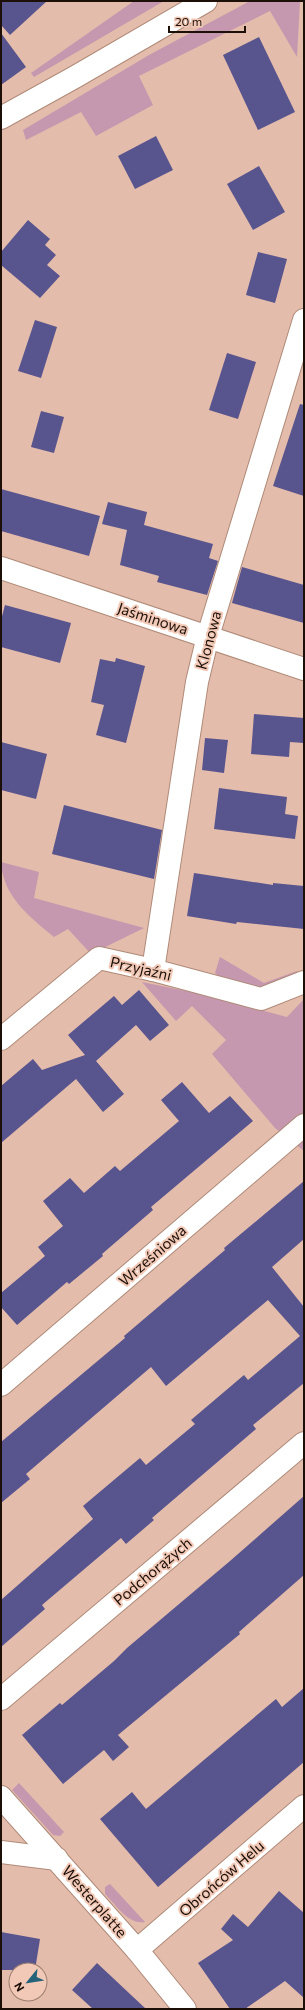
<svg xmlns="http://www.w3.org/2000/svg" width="305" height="2010" font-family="Commissioner,sans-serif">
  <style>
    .green { fill: #c598b0 }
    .building { fill: #58548e }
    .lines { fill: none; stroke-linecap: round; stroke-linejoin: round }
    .street-casing { stroke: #af8a79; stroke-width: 24 }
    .street { stroke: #fff; stroke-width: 22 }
    .labels { text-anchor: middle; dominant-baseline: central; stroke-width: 4; stroke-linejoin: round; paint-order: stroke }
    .street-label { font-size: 15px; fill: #1c0f08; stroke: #f2c9b7 }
  </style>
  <rect width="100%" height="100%" fill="#e4bcab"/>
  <!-- green -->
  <g class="green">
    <polygon points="134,1 164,1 34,77 31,73"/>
    <polygon points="250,1 300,1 297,57 270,11 139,76 153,105 96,136 81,112 26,140 23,130 149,55"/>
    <path d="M 1,862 L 39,872 L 34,898 L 144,928 L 91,954 L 68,929 L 54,937 C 30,917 3,897 1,862 Z"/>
    <polygon points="220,957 264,983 297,971 295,986 257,990 222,980 215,973"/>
    <polygon points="142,982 196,993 287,1017 304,999 304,1151 275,1128 212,1054 226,1040 192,1006 176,1021"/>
    <polygon points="19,1783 64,1832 60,1836 53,1835 12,1790"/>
    <path d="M 110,1884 L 145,1922 C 128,1925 116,1905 105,1894 L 105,1887 Z"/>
  </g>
  <!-- building -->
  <g class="building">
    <polygon points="1,1 47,1 10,35 1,25"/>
    <polygon points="1,33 26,67 1,85"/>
    <polygon points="259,37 295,112 258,130 223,55"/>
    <polygon points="156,136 173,170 135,189 118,156"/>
    <polygon points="259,166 285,212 253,230 227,184"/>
    <polygon points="28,220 50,239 45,245 56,255 47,265 60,276 40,298 1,265 1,252"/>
    <polygon points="258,252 287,259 275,303 246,295"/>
    <polygon points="35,320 57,327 41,378 18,371"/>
    <polygon points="227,353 256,362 238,419 209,410"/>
    <polygon points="300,404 304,405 304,496 273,486"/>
    <polygon points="41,411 64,417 54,453 31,447"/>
    <polygon points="1,489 100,516 89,556 1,531"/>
    <polygon points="108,502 147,512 144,525 213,544 209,558 218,561 207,595 157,582 159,576 120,565 127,530 102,524"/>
    <polygon points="242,567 304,585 304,623 232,603"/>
    <polygon points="5,605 71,623 60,663 1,647 1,620"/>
    <polygon points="116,658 145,666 126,743 96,735 104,705 91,702 100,659 115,662"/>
    <polygon points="254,714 304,718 304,743 290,742 289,757 251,754"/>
    <polygon points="205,738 228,740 224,773 202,770"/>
    <polygon points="1,742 47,754 36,799 1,790"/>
    <polygon points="219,788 287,797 285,814 298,816 295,839 214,829"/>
    <polygon points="64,805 162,830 154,879 52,854"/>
    <polygon points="194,873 273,885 273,883 304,886 304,929 237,922 236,924 187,916"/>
    <polygon points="139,990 169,1025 150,1041 136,1025 96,1061 124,1094 103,1112 76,1079 1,1143 1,1086 33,1059 42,1070 85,1055 68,1035 114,996 122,1005"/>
    <polygon points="182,1082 209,1113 230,1096 253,1121 151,1207 153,1210 102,1254 103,1256 69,1284 67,1282 17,1325 1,1307 1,1293 45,1256 38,1247 63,1226 43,1201 70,1178 84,1193 115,1166 120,1171 179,1121 161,1100"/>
    <polygon points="304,1181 304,1239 272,1267 304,1307 304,1383 253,1425 256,1429 152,1518 154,1520 126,1544 121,1538 42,1605 45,1609 1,1647 1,1600 93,1519 83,1506 140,1458 146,1465 195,1424 191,1420 244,1375 248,1380 300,1336 268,1300 166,1386 151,1367 26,1474 30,1479 1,1503 1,1442 125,1338 124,1336 225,1250 224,1248"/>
    <polygon points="304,1496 304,1575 239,1632 240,1634 118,1735 129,1747 113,1761 104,1750 63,1784 22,1735 60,1703 62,1705 114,1661 127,1648 230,1561"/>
    <polygon points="304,1688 304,1762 158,1887 100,1819 132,1792 146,1809 276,1699 282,1707"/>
    <polygon points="279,1891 304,1913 304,1998 285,1981 245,2009 230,2009 198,1963 233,1940 221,1929 233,1914 248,1927"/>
    <polygon points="1,1932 40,1939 35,1970 1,1970"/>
    <polygon points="97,1963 146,2009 93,2009 72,1990"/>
  </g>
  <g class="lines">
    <defs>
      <g id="street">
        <polyline points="1,118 75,77 206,1"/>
        <polyline points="1,568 304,669"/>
        <polyline points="153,970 197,682 208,636 304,320"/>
        <polyline points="1,1039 99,958 153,970 261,999 304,982"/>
        <polyline points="1,1385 304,1125"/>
        <polyline points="1,1699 304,1443"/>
        <polyline points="1,1797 137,1950 185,2009"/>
        <polyline points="1,1852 57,1859"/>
        <polyline points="137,1950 304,1806"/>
      </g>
    </defs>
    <!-- street casing -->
    <use href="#street" class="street-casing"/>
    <!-- street -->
    <use href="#street" class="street"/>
  </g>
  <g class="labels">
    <!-- street labels -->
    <g class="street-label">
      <text transform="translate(153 618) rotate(18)">Jaśminowa</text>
      <text transform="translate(208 640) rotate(-75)">Klonowa</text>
      <text transform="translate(141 968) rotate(13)">Przyjaźni</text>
      <text transform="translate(152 1255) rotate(-41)">Wrześniowa</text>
      <text transform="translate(152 1571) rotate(-40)">Podchorążych</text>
      <text transform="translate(221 1878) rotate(-41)">Obrońców Helu</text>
      <text transform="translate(95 1901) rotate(49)">Westerplatte</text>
    </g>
  </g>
  <!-- border -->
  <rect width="305" height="2010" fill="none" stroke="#1c0f08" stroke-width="4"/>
  <!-- north arrow -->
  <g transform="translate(28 1982) rotate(240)"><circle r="19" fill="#f2c9b7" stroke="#9c7f71"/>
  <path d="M0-3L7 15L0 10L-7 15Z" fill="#246379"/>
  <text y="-6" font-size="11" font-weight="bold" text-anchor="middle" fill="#1c0f08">N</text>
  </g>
  <!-- scale -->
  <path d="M169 26v6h76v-6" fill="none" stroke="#1c0f08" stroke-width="2"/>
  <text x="175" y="26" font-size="12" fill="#1c0f08" stroke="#f2c9b7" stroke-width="3" paint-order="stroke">20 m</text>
</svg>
